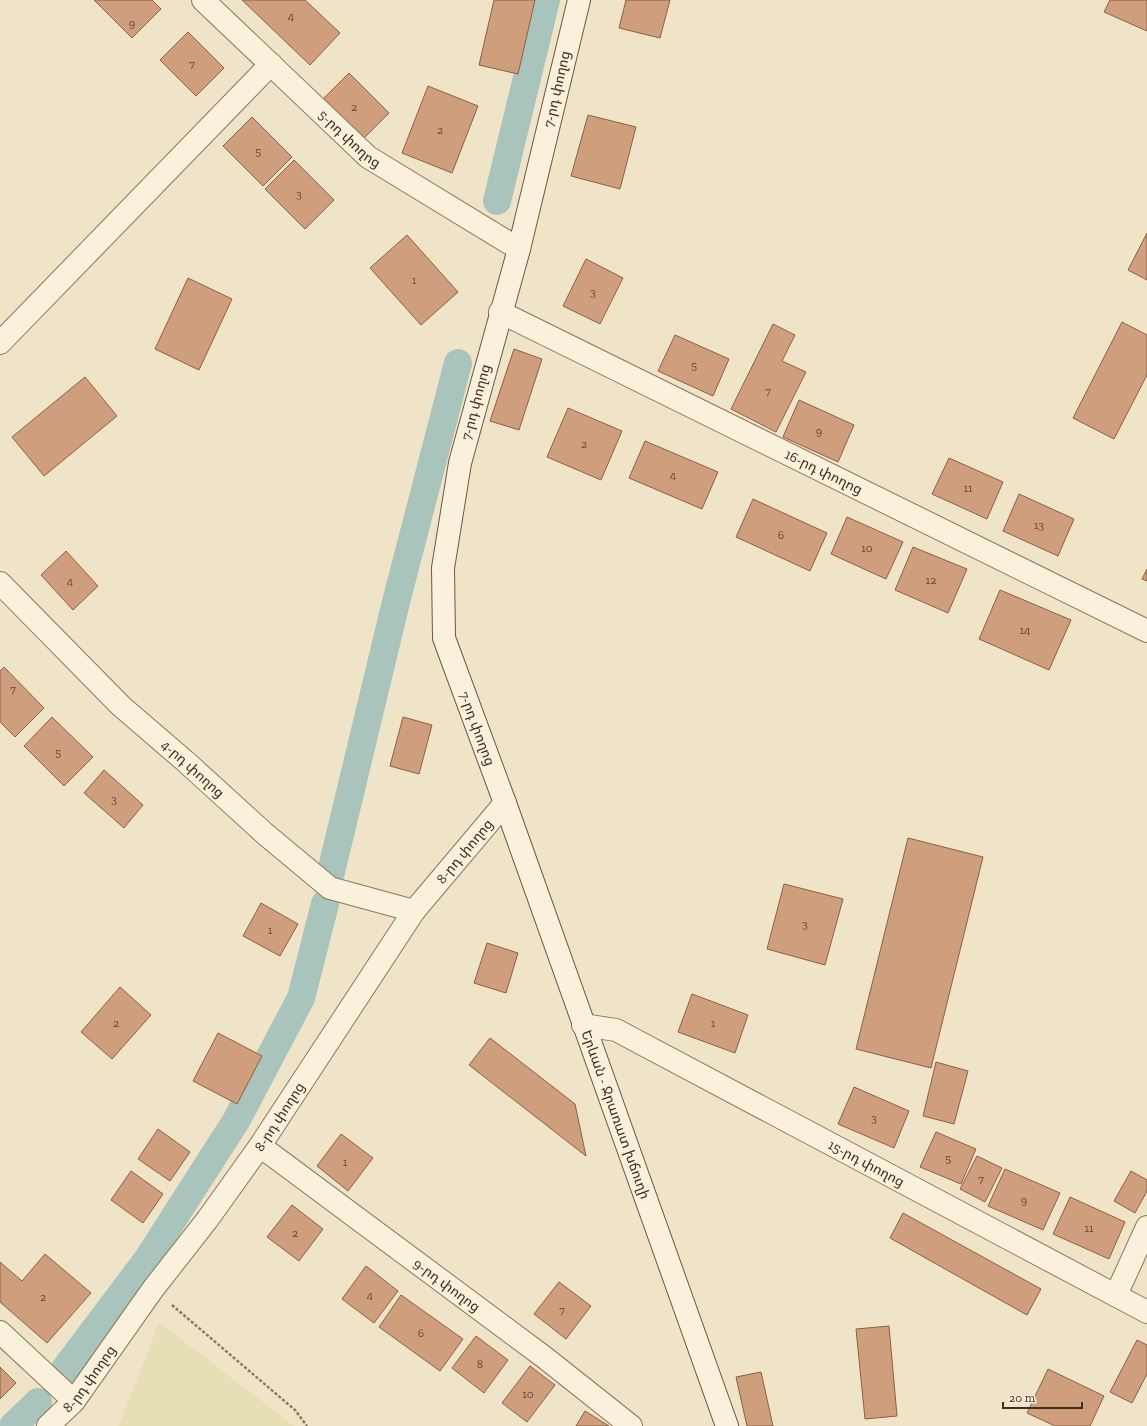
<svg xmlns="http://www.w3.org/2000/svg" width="1147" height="1426" font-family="'Zilla Slab','Noto Sans Armenian',serif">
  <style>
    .farmland { fill: #e6deb5 }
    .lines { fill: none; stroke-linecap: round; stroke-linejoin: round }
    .canal { stroke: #a9c4bc; stroke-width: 28 }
    .building { fill: #cf9f7d; stroke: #8d5f41 }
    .minor-casing { stroke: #8d765c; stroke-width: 24 }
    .secondary-casing { stroke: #6f573f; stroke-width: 24 }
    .path { stroke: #8d765c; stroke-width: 2.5; stroke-dasharray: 3 2; stroke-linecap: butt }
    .minor { stroke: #faf1dc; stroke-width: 22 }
    .secondary { stroke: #faf1dc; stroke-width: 22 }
    .labels { text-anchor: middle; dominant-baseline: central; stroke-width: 3; stroke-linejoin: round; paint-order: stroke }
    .number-label { font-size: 12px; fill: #624a37 }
    .street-label { font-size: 14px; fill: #3d2e20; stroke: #f7eed8 }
  </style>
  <rect width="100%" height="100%" fill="#f0e4c8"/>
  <!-- farmland -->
  <polygon class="farmland" points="159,1322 294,1426 119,1426"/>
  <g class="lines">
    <!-- canal -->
    <g class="canal">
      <polyline points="497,201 546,0"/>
      <polyline points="331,872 396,602 458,363"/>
      <polyline points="62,1373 147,1260 236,1121 301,998 325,904"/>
      <polyline points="13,1426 38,1402"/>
    </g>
  </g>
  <!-- building -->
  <g class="building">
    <polygon points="94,0 152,0 161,9 132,38"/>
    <polygon points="242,0 305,0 340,33 310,65"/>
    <polygon points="494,0 535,0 518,74 479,65"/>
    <polygon points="626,0 670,0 660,38 619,28"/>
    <polygon points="1110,0 1147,0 1147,31 1104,12"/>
    <polygon points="188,32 224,68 196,96 160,60"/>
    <polygon points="349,73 389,113 360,142 320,102"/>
    <polygon points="428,86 478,106 452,173 402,153"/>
    <polygon points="588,115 636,127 620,189 571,176"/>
    <polygon points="252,117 292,157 263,186 223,146"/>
    <polygon points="294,160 334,200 305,229 265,189"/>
    <polygon points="1147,233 1147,280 1128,270"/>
    <polygon points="407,235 458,292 421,325 370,268"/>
    <polygon points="586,259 623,278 600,324 563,306"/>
    <polygon points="188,278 232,299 199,370 155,349"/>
    <polygon points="1122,322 1147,335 1147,375 1114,439 1073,418"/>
    <polygon points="773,324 795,335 782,361 806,372 776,432 731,409"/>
    <polygon points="675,335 729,359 713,396 658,371"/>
    <polygon points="514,349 542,359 519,430 490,421"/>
    <polygon points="85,377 117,416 44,476 12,437"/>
    <polygon points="799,400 854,425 838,462 783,437"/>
    <polygon points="568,408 622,431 601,480 547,457"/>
    <polygon points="645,441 718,472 702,509 629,478"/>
    <polygon points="949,458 1003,482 987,519 932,494"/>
    <polygon points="1019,494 1074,519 1058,556 1003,531"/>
    <polygon points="753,499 827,533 810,571 736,537"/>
    <polygon points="847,517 903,542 886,579 831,554"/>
    <polygon points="913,547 967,569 948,613 895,590"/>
    <polygon points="66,551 98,586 73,610 41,575"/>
    <polygon points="1147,569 1147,581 1142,579"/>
    <polygon points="1000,590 1071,620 1049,670 979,639"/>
    <polygon points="4,667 44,708 15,737 0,722 0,671"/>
    <polygon points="52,717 93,757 64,786 24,746"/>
    <polygon points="403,717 432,725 419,774 390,766"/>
    <polygon points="104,770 143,805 124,828 84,793"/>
    <polygon points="908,838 983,857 931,1068 856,1049"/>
    <polygon points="784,884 843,899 825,965 767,949"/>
    <polygon points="261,903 298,924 280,956 243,936"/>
    <polygon points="487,943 518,953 506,993 474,983"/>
    <polygon points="120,987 151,1015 112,1059 81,1032"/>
    <polygon points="692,994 748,1015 735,1053 678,1032"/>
    <polygon points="218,1033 262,1056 237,1104 193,1081"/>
    <polygon points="490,1038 575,1104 586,1156 469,1065"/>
    <polygon points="936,1062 968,1071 954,1124 923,1116"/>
    <polygon points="854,1087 909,1111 894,1148 838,1124"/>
    <polygon points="158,1129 190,1152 170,1181 138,1159"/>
    <polygon points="936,1132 976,1149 961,1184 920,1167"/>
    <polygon points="341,1134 373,1158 348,1191 317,1166"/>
    <polygon points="977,1156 1002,1168 985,1202 960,1189"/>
    <polygon points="1005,1169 1060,1193 1043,1230 988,1206"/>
    <polygon points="131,1171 163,1194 143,1223 111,1200"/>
    <polygon points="1131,1171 1147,1180 1147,1191 1135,1213 1114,1201"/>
    <polygon points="1070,1197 1125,1222 1109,1259 1053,1234"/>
    <polygon points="292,1205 323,1229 299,1261 267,1237"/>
    <polygon points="903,1213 1041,1289 1027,1315 890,1238"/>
    <polygon points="45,1254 91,1293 47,1343 0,1302 0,1262 22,1281"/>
    <polygon points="366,1266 398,1291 374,1323 342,1299"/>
    <polygon points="559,1282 591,1306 566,1339 534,1314"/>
    <polygon points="401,1295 463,1339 440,1371 379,1327"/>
    <polygon points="889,1326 897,1416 865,1419 856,1329"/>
    <polygon points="476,1336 508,1360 484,1393 452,1368"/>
    <polygon points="1137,1340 1147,1345 1147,1374 1132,1403 1110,1392"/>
    <polygon points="530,1366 555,1385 527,1422 502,1403"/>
    <polygon points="0,1367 16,1383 0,1399"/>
    <polygon points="1048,1369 1104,1396 1090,1426 1055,1426 1027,1413"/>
    <polygon points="761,1372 773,1426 747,1426 736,1377"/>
    <polygon points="585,1411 609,1426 576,1426"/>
  </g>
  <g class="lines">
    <defs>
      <g id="minor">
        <path id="s1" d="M 203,0 L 368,157 L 519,249"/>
        <path id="s2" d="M 500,312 L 1147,631"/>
        <polyline points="0,343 271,64"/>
        <path id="s3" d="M 0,583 L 121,706 L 185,761 L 264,833 L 330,888 L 414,911"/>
        <path id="s4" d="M 583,1025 L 616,1030 L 1147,1312"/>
        <path id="s5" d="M 260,1146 L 544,1357 L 631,1426"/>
        <polyline points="1116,1295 1147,1227"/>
        <polyline points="0,1332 74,1401"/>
        <path id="s6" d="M 48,1426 L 74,1401 L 153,1289 L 207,1220 L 260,1146 L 414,911 L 505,803"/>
      </g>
      <g id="secondary">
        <path id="s7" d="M 579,0 L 519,249 L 460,463 L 443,568 L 444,638 L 505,803 L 727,1426"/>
      </g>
    </defs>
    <!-- minor casing -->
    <use href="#minor" class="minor-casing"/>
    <!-- secondary casing -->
    <use href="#secondary" class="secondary-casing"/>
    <!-- path -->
    <polyline class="path" points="172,1305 295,1410 307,1426"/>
    <!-- minor -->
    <use href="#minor" class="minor"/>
    <!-- secondary -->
    <use href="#secondary" class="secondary"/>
  </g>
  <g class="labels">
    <!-- number labels -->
    <g class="number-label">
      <text x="291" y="16">4</text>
      <text x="132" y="23">9</text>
      <text x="192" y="64">7</text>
      <text x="354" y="107">2</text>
      <text x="440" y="130">2</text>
      <text x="258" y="151">5</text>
      <text x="299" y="194">3</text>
      <text x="414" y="280">1</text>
      <text x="593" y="292">3</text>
      <text x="694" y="365">5</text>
      <text x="768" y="391">7</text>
      <text x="819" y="431">9</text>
      <text x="584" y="444">2</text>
      <text x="673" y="475">4</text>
      <text x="968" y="488">11</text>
      <text x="1039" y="525">13</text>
      <text x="781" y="535">6</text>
      <text x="867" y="548">10</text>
      <text x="931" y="580">12</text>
      <text x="70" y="581">4</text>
      <text x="1025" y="630">14</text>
      <text x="13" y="689">7</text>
      <text x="58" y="752">5</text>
      <text x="114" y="799">3</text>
      <text x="805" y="924">3</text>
      <text x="270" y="930">1</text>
      <text x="116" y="1023">2</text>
      <text x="713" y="1023">1</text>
      <text x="874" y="1118">3</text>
      <text x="948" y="1158">5</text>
      <text x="345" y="1162">1</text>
      <text x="981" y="1179">7</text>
      <text x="1024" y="1200">9</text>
      <text x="1089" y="1228">11</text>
      <text x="295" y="1233">2</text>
      <text x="370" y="1295">4</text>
      <text x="43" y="1297">2</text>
      <text x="562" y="1310">7</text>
      <text x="421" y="1333">6</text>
      <text x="480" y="1364">8</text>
      <text x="528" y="1394">10</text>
    </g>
    <!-- street labels -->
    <g class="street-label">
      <text transform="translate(557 89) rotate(-77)">7-րդ փողոց</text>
      <text stroke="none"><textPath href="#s1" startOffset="202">5-րդ փողոց</textPath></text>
      <text transform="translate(476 402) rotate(-75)">7-րդ փողոց</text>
      <text stroke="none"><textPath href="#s2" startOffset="361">16-րդ փողոց</textPath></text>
      <text stroke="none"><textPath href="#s7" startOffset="751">7-րդ փողոց</textPath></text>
      <text stroke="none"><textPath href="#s3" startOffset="268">4-րդ փողոց</textPath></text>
      <text stroke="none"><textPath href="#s6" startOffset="711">8-րդ փողոց</textPath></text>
      <text stroke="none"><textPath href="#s7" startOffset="1161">Երևան - Ջրառատ խճուղի</textPath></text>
      <text stroke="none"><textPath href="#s6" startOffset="387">8-րդ փողոց</textPath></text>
      <text stroke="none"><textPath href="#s4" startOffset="317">15-րդ փողոց</textPath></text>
      <text stroke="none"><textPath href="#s5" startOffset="233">9-րդ փողոց</textPath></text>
      <text stroke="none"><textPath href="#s6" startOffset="63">8-րդ փողոց</textPath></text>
    </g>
  </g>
  <!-- scale -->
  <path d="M1003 1402v6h79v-6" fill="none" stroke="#3d2e20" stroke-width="2"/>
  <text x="1009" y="1402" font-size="12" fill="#3d2e20" stroke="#f7eed8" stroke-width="3" paint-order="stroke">20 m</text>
</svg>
